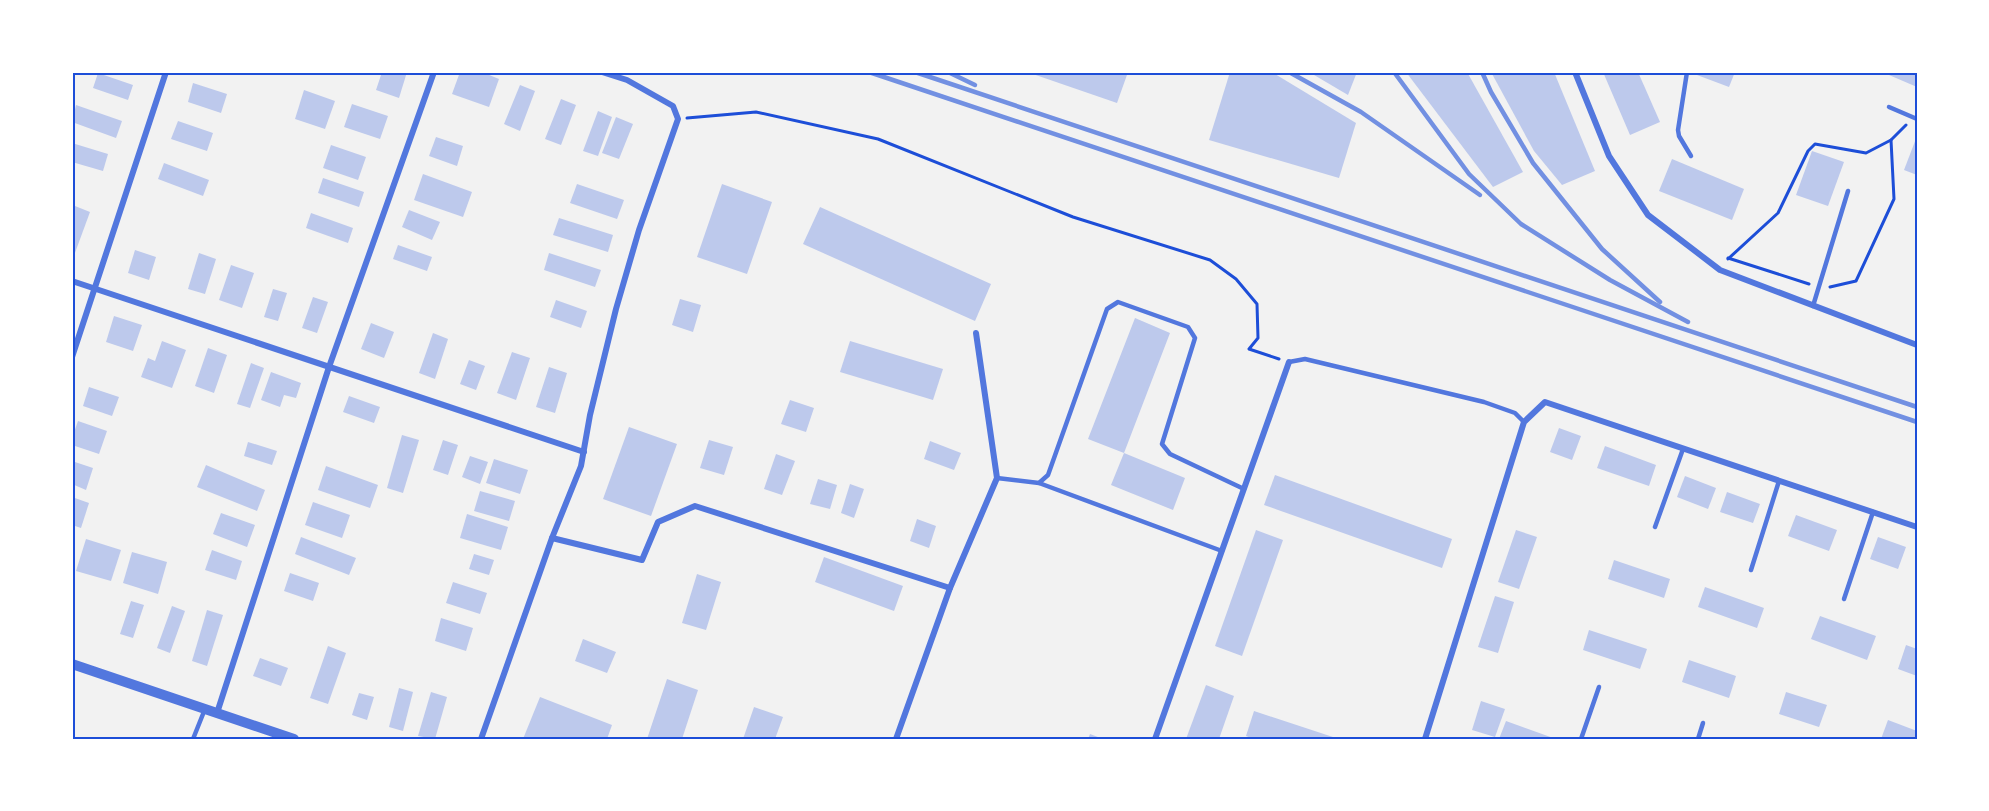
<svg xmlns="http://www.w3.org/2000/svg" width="1989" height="811" font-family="Ubuntu,sans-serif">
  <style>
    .building { fill: #bdc9ec }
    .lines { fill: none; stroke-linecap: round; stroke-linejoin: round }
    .path { stroke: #1d4ed8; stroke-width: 3 }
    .service { stroke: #5277de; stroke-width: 4.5 }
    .minor { stroke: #5277de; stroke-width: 6 }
    .tertiary { stroke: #5277de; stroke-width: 10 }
    .rail { stroke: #7290e2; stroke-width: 4.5 }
    .neatline { fill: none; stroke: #1d4ed8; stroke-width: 2 }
  </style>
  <rect width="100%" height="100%" fill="#f2f2f2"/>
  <!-- building -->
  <g class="building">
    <polygon points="382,72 407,72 399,98 376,90"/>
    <polygon points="460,72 482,72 499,79 489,107 452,94"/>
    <polygon points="1027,72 1128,72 1117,103"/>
    <polygon points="1230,72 1269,72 1275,74 1356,123 1339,178 1209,140"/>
    <polygon points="1309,72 1357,72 1348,95"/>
    <polygon points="1406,72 1467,72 1523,172 1493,187"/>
    <polygon points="1491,72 1554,72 1595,171 1562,185 1534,151"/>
    <polygon points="1603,72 1638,72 1660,122 1630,135"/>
    <polygon points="1698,72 1735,72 1729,87 1697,75"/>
    <polygon points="1882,72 1917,72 1917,87"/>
    <polygon points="98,73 133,85 128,100 93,88"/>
    <polygon points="193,83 227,94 221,113 188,102"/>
    <polygon points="520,85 535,91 520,131 504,124"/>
    <polygon points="304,90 335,101 325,129 295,119"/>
    <polygon points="561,99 576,105 561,145 545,139"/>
    <polygon points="352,104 388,116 380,139 344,127"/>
    <polygon points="76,105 122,121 116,138 72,122"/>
    <polygon points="598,111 612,117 598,156 583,151"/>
    <polygon points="616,117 633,124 619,159 602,153"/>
    <polygon points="178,121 213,133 207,151 171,139"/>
    <polygon points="1917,136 1917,175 1904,170"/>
    <polygon points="436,137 463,146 457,166 429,156"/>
    <polygon points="72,143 108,154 103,171 72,162"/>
    <polygon points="331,145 366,157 358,180 323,168"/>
    <polygon points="1812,151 1844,162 1828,206 1796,195"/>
    <polygon points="1672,159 1744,189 1732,220 1659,191"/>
    <polygon points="164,163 209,180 203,196 158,179"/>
    <polygon points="423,174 472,192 463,217 414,200"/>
    <polygon points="323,178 364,192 359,207 318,193"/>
    <polygon points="577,184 624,200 617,219 570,203"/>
    <polygon points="722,184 772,202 747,274 697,257"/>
    <polygon points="75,206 90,212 72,261 72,213"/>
    <polygon points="820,207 991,284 975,321 803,244"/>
    <polygon points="409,210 440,222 432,240 402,227"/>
    <polygon points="311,213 353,228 348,243 306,228"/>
    <polygon points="559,218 613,235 608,252 553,235"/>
    <polygon points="398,245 432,257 427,271 393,259"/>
    <polygon points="135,250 156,257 149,280 128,273"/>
    <polygon points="199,253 216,259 205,294 188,289"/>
    <polygon points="549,253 601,270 595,287 544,270"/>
    <polygon points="231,265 254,273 242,308 219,300"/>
    <polygon points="273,289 287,293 278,321 264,317"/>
    <polygon points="313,297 328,302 317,333 302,328"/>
    <polygon points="680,299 701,305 693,332 672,325"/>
    <polygon points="556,300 587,311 581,328 550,317"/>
    <polygon points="114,316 142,325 133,351 106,342"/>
    <polygon points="1135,318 1170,333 1124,453 1185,478 1173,510 1111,485 1124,453 1088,439"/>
    <polygon points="371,323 394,332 384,358 361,349"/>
    <polygon points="433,333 448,339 435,379 419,373"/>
    <polygon points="162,341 186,350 172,388 141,377 148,358 155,361"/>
    <polygon points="850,341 943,369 933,400 840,372"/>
    <polygon points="208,348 227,355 214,393 195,386"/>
    <polygon points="512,352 530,358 516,400 497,393"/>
    <polygon points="469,360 485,366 476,390 460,384"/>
    <polygon points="251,363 264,368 250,408 237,404"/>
    <polygon points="549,367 567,373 555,413 536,407"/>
    <polygon points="271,372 301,383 296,398 284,395 280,407 261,400"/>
    <polygon points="89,387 119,397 112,416 83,406"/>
    <polygon points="349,396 380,407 374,423 343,412"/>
    <polygon points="790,400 814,408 806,432 781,424"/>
    <polygon points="78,421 107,431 99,454 72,445 72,438"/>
    <polygon points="629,427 677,444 651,516 603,499"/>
    <polygon points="1559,428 1581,436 1572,460 1550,452"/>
    <polygon points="402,435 419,440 403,493 387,488"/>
    <polygon points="443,440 458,445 448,475 433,470"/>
    <polygon points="709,440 733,447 724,475 700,468"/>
    <polygon points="930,441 961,453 954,470 924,459"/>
    <polygon points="248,442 277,451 272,465 244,456"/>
    <polygon points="1605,446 1656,465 1649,486 1597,468"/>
    <polygon points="776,454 795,461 782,495 764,489"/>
    <polygon points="470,456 488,462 480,484 462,477"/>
    <polygon points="494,459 528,470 520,494 486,483"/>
    <polygon points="72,461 93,468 86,490 72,484"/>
    <polygon points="206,465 265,490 257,511 197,487"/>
    <polygon points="326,466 378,485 370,508 318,490"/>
    <polygon points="1275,475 1452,539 1442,568 1264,505"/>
    <polygon points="1685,476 1716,488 1708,509 1677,497"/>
    <polygon points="818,479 837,485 830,509 810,504"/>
    <polygon points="850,484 864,489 854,518 841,513"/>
    <polygon points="480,491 515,501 509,521 474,511"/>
    <polygon points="1727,492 1760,504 1753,523 1720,512"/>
    <polygon points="72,497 89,503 81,528 72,525"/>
    <polygon points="313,502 350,515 342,538 305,525"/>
    <polygon points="221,513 255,525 247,547 213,534"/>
    <polygon points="467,514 508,527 501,550 460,538"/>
    <polygon points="1796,515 1837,530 1829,551 1788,536"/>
    <polygon points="917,519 936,526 929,548 910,541"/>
    <polygon points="1256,530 1283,540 1242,656 1215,646"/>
    <polygon points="1516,530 1537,537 1519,589 1498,582"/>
    <polygon points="301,537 356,558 349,575 295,554"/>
    <polygon points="1878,537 1906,547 1898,569 1870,559"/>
    <polygon points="86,539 121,550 111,581 76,571"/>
    <polygon points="212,550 242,561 236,580 205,570"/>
    <polygon points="132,552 167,562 158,594 123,583"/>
    <polygon points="474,554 494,560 489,575 469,569"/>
    <polygon points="824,557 903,586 894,611 815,582"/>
    <polygon points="1614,560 1670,579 1664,598 1608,579"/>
    <polygon points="290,573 319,583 313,601 284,591"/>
    <polygon points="697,574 721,582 706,630 682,623"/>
    <polygon points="453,582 487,593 480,614 446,603"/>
    <polygon points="1705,587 1764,608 1757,628 1698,607"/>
    <polygon points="1495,596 1514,602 1498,653 1478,647"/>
    <polygon points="131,601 144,605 133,638 120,634"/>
    <polygon points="172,606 185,611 170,653 157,648"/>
    <polygon points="207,610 223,615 207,666 192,661"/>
    <polygon points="1820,616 1876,636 1867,660 1811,639"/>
    <polygon points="441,618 473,628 466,651 435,641"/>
    <polygon points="1589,630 1647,649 1640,669 1583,650"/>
    <polygon points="583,639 616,652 607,673 575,661"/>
    <polygon points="1906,645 1917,649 1917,676 1898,669"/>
    <polygon points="328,646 346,653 328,704 310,698"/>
    <polygon points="260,658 288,668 281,686 253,676"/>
    <polygon points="1689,660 1736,676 1729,698 1682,682"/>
    <polygon points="667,679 698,690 682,739 647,739"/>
    <polygon points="1206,685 1234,696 1219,739 1186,739"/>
    <polygon points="399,688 413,692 403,731 389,727"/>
    <polygon points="431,692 447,697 435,739 418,736"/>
    <polygon points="1786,692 1827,705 1819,727 1779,714"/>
    <polygon points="359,693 374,697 367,720 352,715"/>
    <polygon points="540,697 612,725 607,739 523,739"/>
    <polygon points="1481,701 1505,709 1495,737 1472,730"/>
    <polygon points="754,707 783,717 775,739 743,739"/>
    <polygon points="1254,711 1339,739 1254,739 1246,736"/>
    <polygon points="1888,720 1917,731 1917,739 1881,739"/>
    <polygon points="1506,721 1556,739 1499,739"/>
    <polygon points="1090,734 1103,739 1088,739"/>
  </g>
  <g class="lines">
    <!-- path -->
    <g class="path">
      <polyline points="687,118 756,112 878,139 1073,217 1210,260 1236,279 1257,304 1258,338 1249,349 1279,359"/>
      <polyline points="1728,258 1809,284"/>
      <polyline points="1728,259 1778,213 1808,151 1815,144 1866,153 1891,140 1906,125"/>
      <polyline points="1830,287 1856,281 1894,199 1891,140"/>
    </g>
    <!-- service -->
    <g class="service">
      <polyline points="1687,72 1678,130 1679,136 1691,156"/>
      <polyline points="1889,107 1917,119"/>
      <polyline points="1813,306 1848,191"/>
      <polyline points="1289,362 1305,359 1484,402 1515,413 1524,422"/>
      <polyline points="997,478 1039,483 1048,475 1107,309 1118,302 1188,327 1195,338 1162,444 1170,454 1244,489"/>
      <polyline points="1039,483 1222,551"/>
      <polyline points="1655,527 1683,449"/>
      <polyline points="1751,570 1779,481"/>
      <polyline points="1844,599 1873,512"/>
      <polyline points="193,739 205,709"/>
      <polyline points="1581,739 1599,687"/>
      <polyline points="1698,739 1703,723"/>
    </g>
    <!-- minor -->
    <g class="minor">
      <polyline points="1575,72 1609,156 1648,215 1720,270 1917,345"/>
      <polyline points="72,281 584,452"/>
      <polyline points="72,357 166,72"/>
      <polyline points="552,538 642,560 658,522 695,506 950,588"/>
      <polyline points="217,713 329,367 434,72"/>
      <polyline points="481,739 552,538 581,466 590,415 616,309 639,230 678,119 673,106 627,80 602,72"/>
      <polyline points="896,739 950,588 997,478 976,333"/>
      <polyline points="1155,739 1289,362"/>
      <polyline points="1425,739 1524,422 1545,402 1917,527"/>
    </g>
    <!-- tertiary -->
    <polyline class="tertiary" points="72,664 294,739"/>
    <!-- rail -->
    <g class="rail">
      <polyline points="869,72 1917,422"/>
      <polyline points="915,72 1917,407"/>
      <polyline points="948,72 975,85"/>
      <polyline points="1289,72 1361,112 1480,195"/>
      <polyline points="1394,72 1469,174 1521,224 1610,280 1688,322"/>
      <polyline points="1482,72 1491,92 1533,163 1602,249 1660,302"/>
    </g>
  </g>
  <!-- border -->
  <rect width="1989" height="811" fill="none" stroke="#ffffff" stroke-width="147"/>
  <rect x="74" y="74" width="1842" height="664" class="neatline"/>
</svg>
